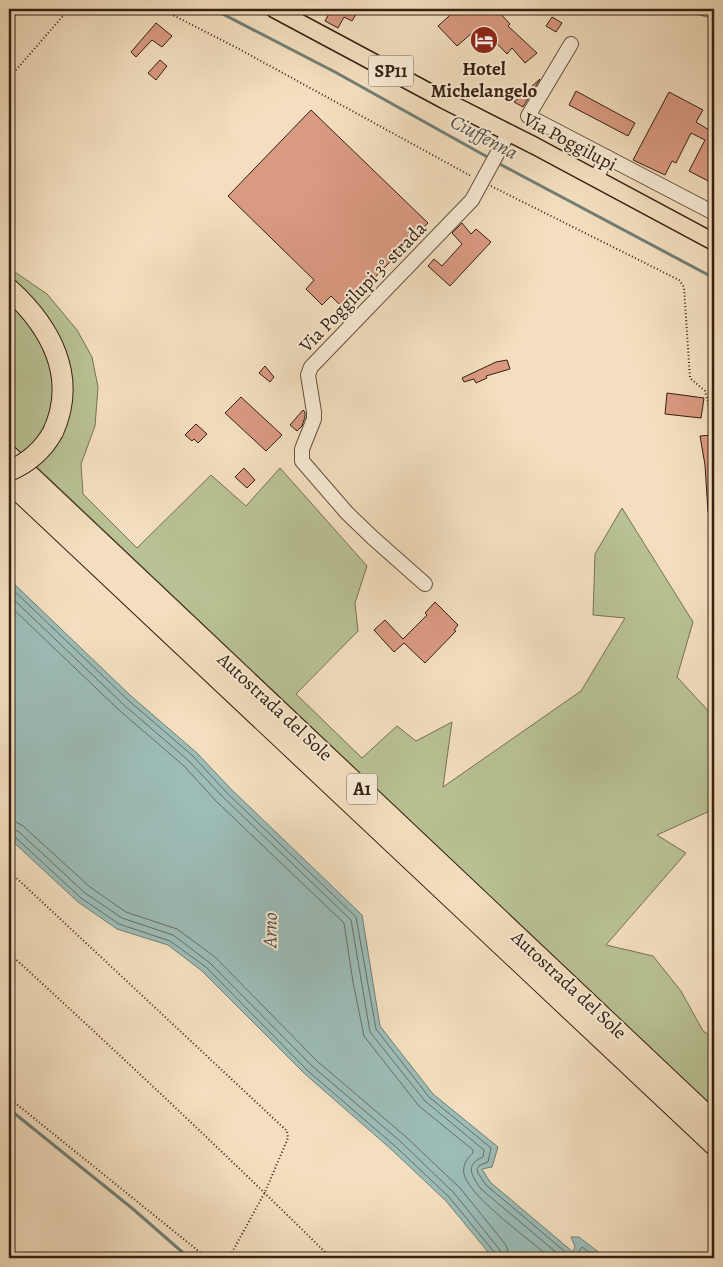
<svg xmlns="http://www.w3.org/2000/svg" width="723" height="1267" font-family="Alegreya,serif">
  <style>
    .green { fill: #b9c294; stroke: #767153 }
    .water { fill: #9cbcb7; stroke: #727e75 }
    .lines { fill: none; stroke-linecap: round; stroke-linejoin: round }
    .shore { stroke: #686e64; stroke-width: 1 }
    .stream { stroke: #727e75; stroke-width: 3 }
    .building { fill: #da9a82; stroke: #342012 }
    .minor-casing { stroke: #64503d; stroke-width: 16 }
    .major-casing { stroke: #342012; stroke-width: 19 }
    .highway-casing { stroke: #342012; stroke-width: 22 }
    .path { stroke: #342012; stroke-width: 2; stroke-dasharray: 1 2.5; stroke-linecap: butt }
    .minor { stroke: #f7ead5; stroke-width: 14 }
    .major { stroke: #f3dfbf; stroke-width: 16 }
    .highway { stroke: #f3dfbf; stroke-width: 20 }
    .highway-bridge-casing { stroke: #342012; stroke-width: 22; stroke-linecap: butt }
    .highway-bridge { stroke: #f3dfbf; stroke-width: 20 }
    .labels { text-anchor: middle; dominant-baseline: central; stroke-width: 4; stroke-linejoin: round; paint-order: stroke }
    .shield { fill: #f7ead5; stroke: #6e5d4c; stroke-width: 1 }
    .shield-label { font-size: 18px; font-weight: bold; fill: #342012 }
    .poi-label { font-size: 19px; font-weight: bold; fill: #342012; stroke: #f7ead5 }
    .street-label { font-size: 19px; fill: #342012; stroke: #f7ead5 }
    .water-label { font-size: 20px; font-style: italic; fill: #534f44; stroke: #f7ead5 }
  </style>
  <rect width="100%" height="100%" fill="#f3dfbf"/>
  <filter id="stains"><feTurbulence type="fractalNoise" baseFrequency=".004" numOctaves="4"/><feColorMatrix values="0 0 0 0 .2 0 0 0 0 .09 0 0 0 0 .02 0 0 0 .5 -.17"/></filter>
  <radialGradient id="worn" r=".72"><stop offset=".6" stop-color="#630" stop-opacity="0"/><stop offset="1" stop-color="#630" stop-opacity=".3"/></radialGradient>
  <!-- green -->
  <g class="green">
    <polygon points="678,9 714,9 714,19"/>
    <polygon points="9,268 47,294 77,330 92,357 98,387 95,426 81,464 83,494 137,548 211,475 246,506 280,468 367,566 355,603 358,631 296,694 362,758 397,726 416,741 452,722 443,787 581,691 625,618 593,615 595,554 622,508 693,622 677,677 714,717 714,809 657,835 686,853 606,945 653,956 681,991 703,1031 714,1038 714,1108 35,465 71,395 9,284"/>
    <polygon points="9,300 30,321 58,381 50,424 24,456 9,441"/>
  </g>
  <!-- water -->
  <polygon class="water" points="9,579 131,696 197,753 230,788 362,915 380,1026 433,1094 498,1147 492,1167 482,1169 490,1182 573,1252 575,1246 571,1237 579,1237 606,1258 493,1258 446,1201 392,1150 305,1074 202,971 168,945 117,929 78,902 9,838"/>
  <g class="lines">
    <!-- shore -->
    <g class="shore">
      <polyline points="9,586 128,700 193,756 226,792 356,917 376,1029 429,1097 491,1148 488,1162 480,1165 477,1169 478,1173 486,1185 569,1255 576,1255 582,1247 597,1258"/>
      <path d="M 9,595 L 124,705 L 189,761 L 222,796 L 351,920 L 370,1032 L 425,1101 L 484,1150 L 483,1157 C 464,1165 472,1176 481,1189 L 563,1258"/>
      <path d="M 9,605 L 119,710 L 184,766 L 217,802 L 344,923 L 353,982 L 364,1036 L 419,1106 L 473,1150 L 473,1153 C 466,1159 461,1168 465,1177 C 473,1199 531,1241 551,1258"/>
      <polyline points="9,821 16,822 23,826 90,887 126,912 177,929 215,957 317,1061 405,1136 460,1188 506,1245 510,1258"/>
      <polyline points="9,829 18,831 85,893 122,918 173,935 210,963 312,1066 400,1141 454,1193 500,1250 502,1258"/>
      <polyline points="9,835 14,836 81,898 119,924 170,941 206,967 308,1071 395,1146 449,1197 495,1253 496,1258"/>
    </g>
    <!-- stream -->
    <g class="stream">
      <polyline points="213,9 335,72 491,159"/>
      <polyline points="496,162 714,278"/>
      <polyline points="9,1109 133,1209 189,1258"/>
    </g>
  </g>
  <!-- building -->
  <g class="building">
    <polygon points="329,9 359,9 352,21 344,17 338,28 325,21 331,10"/>
    <polygon points="457,9 496,9 510,24 508,26 537,53 525,63 512,48 507,54 480,26 457,46 438,26"/>
    <polygon points="552,17 562,23 556,32 546,26"/>
    <polygon points="156,23 172,36 162,47 152,40 136,57 131,52"/>
    <polygon points="160,60 167,66 156,80 148,73"/>
    <polygon points="540,79 523,107 514,102"/>
    <polygon points="576,91 635,123 628,136 569,105"/>
    <polygon points="669,92 703,110 696,122 714,133 714,184 689,171 705,140 691,133 676,163 672,161 665,175 633,160"/>
    <polygon points="311,110 428,223 344,309 331,296 322,305 306,289 314,280 228,196"/>
    <polygon points="462,223 471,234 476,229 491,242 450,286 428,266 434,259 442,266 462,244 452,233"/>
    <polygon points="507,360 510,369 486,376 487,378 476,383 474,379 464,382 462,378 496,362"/>
    <polygon points="265,366 274,377 270,382 259,373"/>
    <polygon points="667,393 704,398 701,418 665,414"/>
    <polygon points="241,397 282,435 266,451 225,413"/>
    <polygon points="303,410 305,412 305,417 302,426 297,431 290,425"/>
    <polygon points="196,424 207,434 198,443 194,439 192,441 185,435"/>
    <polygon points="712,435 714,458 714,511 708,512 705,465 700,436"/>
    <polygon points="244,468 255,480 247,488 235,477"/>
    <polygon points="435,602 458,625 454,630 456,631 425,663 404,643 394,652 374,630 385,620 403,639 427,615 425,613"/>
  </g>
  <g class="lines">
    <defs>
      <g id="minor">
        <polyline points="571,44 528,116 714,213"/>
        <polyline points="596,178 607,157"/>
        <polyline points="425,584 373,538 347,513 302,461 302,449 314,419 314,412 308,375 311,367 472,200 509,132"/>
      </g>
      <polyline id="major" points="274,9 444,100 535,146 714,242"/>
      <g id="highway">
        <path d="M 9,289 C 51,327 78,377 53,432"/>
        <polyline points="9,456 714,1122"/>
        <polyline points="9,482 714,1145"/>
      </g>
    </defs>
    <!-- minor casing -->
    <use href="#minor" class="minor-casing"/>
    <!-- major casing -->
    <use href="#major" class="major-casing"/>
    <!-- highway casing -->
    <use href="#highway" class="highway-casing"/>
    <!-- path -->
    <g class="path">
      <polyline points="161,9 239,49 471,176"/>
      <polyline points="9,78 69,9"/>
      <polyline points="491,186 679,280 684,287 690,378 705,391 711,413 714,418"/>
      <polyline points="9,871 287,1131 288,1138 265,1192 229,1258"/>
      <path d="M 9,953 C 118,1053 226,1154 331,1258"/>
      <polyline points="9,1098 207,1258"/>
    </g>
    <!-- minor -->
    <use href="#minor" class="minor"/>
    <!-- major -->
    <use href="#major" class="major"/>
    <!-- highway -->
    <use href="#highway" class="highway"/>
    <defs>
      <path id="highway-bridge" d="M 9,471 C 28,463 43,450 53,432"/>
    </defs>
    <!-- highway-bridge casing -->
    <use href="#highway-bridge" class="highway-bridge-casing"/>
    <!-- highway-bridge -->
    <use href="#highway-bridge" class="highway-bridge"/>
  </g>
  <!-- icons -->
  <defs>
    <symbol id="hotel-disc" viewBox="-11 -11 22 22"><circle r="9.5" fill="#8f2418" stroke="#f7ead5"/><path d="M-6-4.5h1.5V1H6V5H4.5V3h-9V5H-6ZM-4 0a1.8 1.8 0 1 1 3.6 0ZM.5 0V-2.5h3Q6-2.5 6 0Z" fill="#fff"/></symbol>
  </defs>
  <g fill-rule="evenodd">
    <use href="#hotel-disc" x="468" y="24" width="32" height="32"/>
  </g>
  <g class="labels">
    <!-- shield labels -->
    <g class="shield">
      <rect x="368.5" y="55.5" width="45" height="31" rx="4"/>
      <rect x="347" y="773.5" width="30" height="31" rx="4"/>
    </g>
    <g class="shield-label">
      <text x="391" y="71">SP11</text>
      <text x="362" y="789">A1</text>
    </g>
    <!-- poi labels -->
    <g class="poi-label">
      <text x="484" y="69">Hotel<tspan x="484" dy="22">Michelangelo</tspan></text>
    </g>
    <!-- street labels -->
    <g class="street-label">
      <text transform="translate(570 142) rotate(28)">Via Poggilupi</text>
      <text transform="translate(363 287) rotate(-46)">Via Poggilupi 3° strada</text>
      <text transform="translate(275 707) rotate(43)">Autostrada del Sole</text>
      <text transform="translate(569 985) rotate(43)">Autostrada del Sole</text>
    </g>
    <!-- water labels -->
    <g class="water-label">
      <text transform="translate(484 137) rotate(28)">Ciuffenna</text>
      <text transform="translate(270 930) rotate(-89)">Arno</text>
    </g>
  </g>
  <!-- margin -->
  <rect width="723" height="1267" fill="none" stroke="#f3dfbf" stroke-width="30"/>
  <rect x="10" y="10" width="703" height="1247" fill="none" stroke="#342012" stroke-width="2.5"/>
  <rect x="15" y="15" width="693" height="1237" fill="none" stroke="#342012"/>
  <rect width="100%" height="100%" filter="url(#stains)"/>
  <rect width="100%" height="100%" fill="url(#worn)"/>
</svg>
